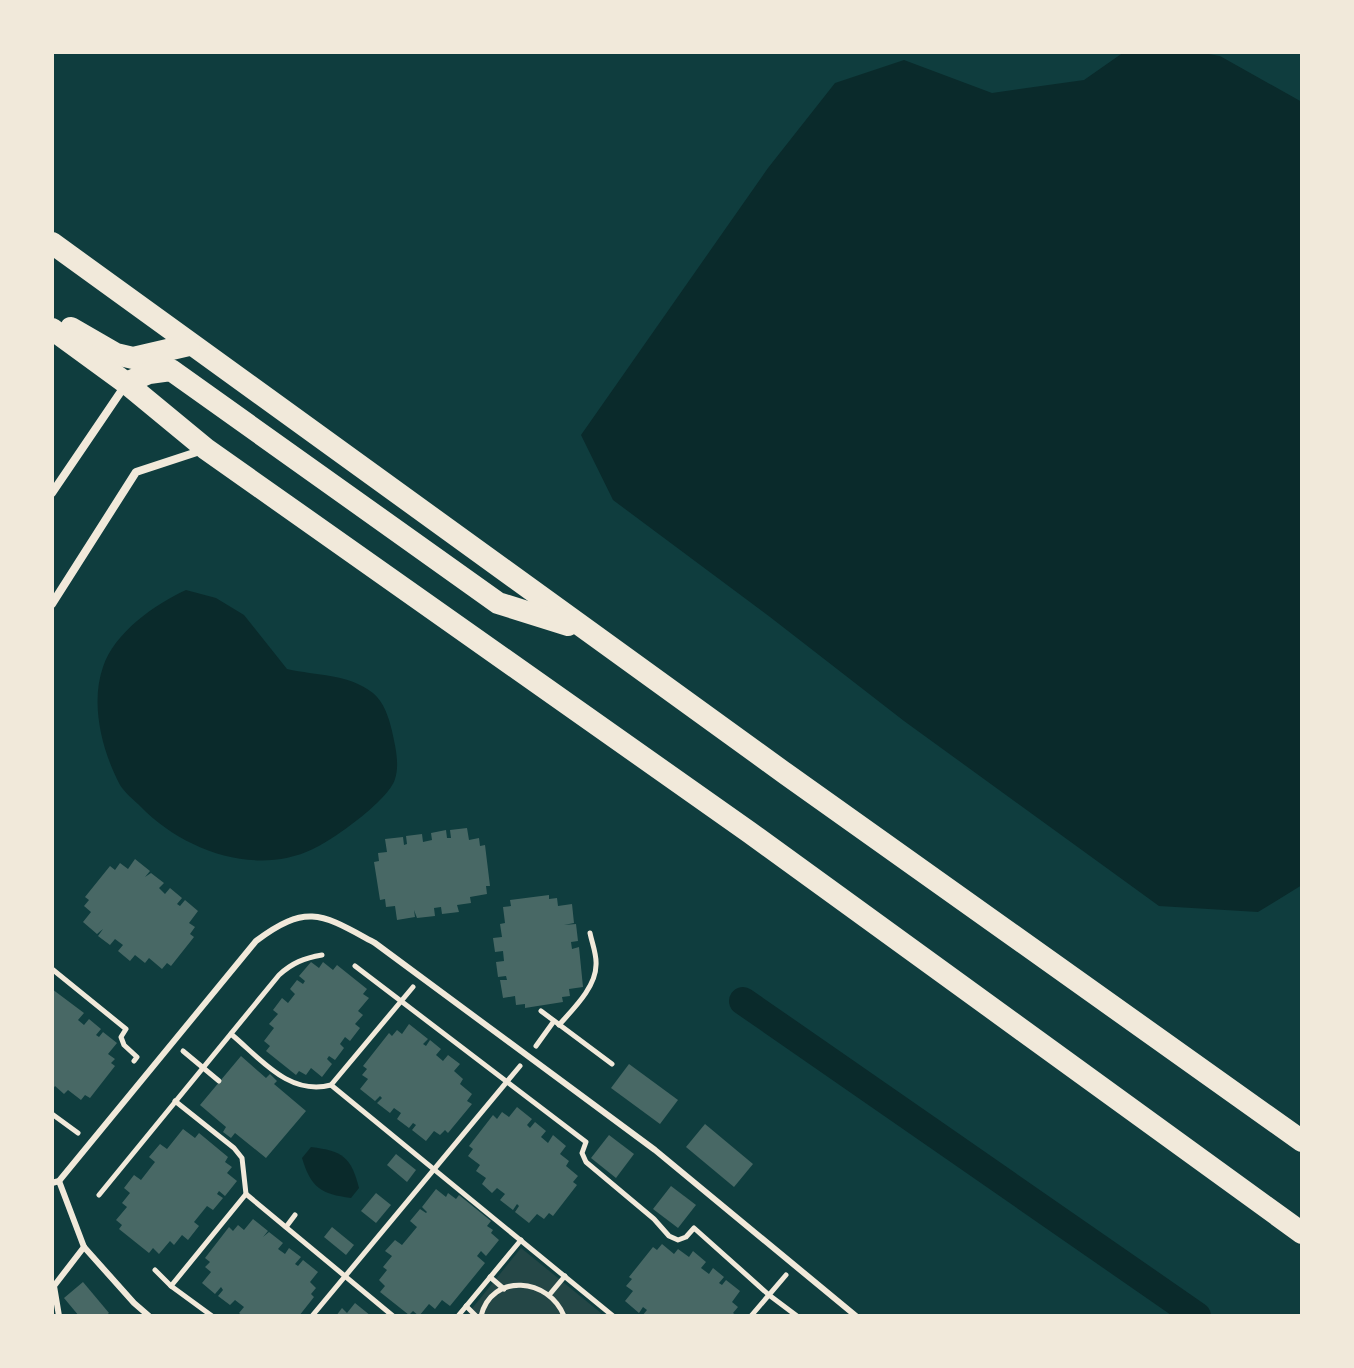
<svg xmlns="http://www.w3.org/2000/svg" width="1354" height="1368" font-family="Bitter,serif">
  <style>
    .green { fill: #244646 }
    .water { fill: #0a2a2b }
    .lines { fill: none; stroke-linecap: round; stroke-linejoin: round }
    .canal { stroke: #0a2a2b; stroke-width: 28 }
    .building { fill: #486865 }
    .path { stroke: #f1e9da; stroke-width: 5 }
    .service { stroke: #f1e9da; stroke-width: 6 }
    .minor { stroke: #f1e9da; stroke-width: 8 }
    .trunk { stroke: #f1e9da; stroke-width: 22 }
  </style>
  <rect width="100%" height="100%" fill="#0f3d3e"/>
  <!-- green -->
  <polygon class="green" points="521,1248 601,1313 599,1316 466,1316"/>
  <!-- water -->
  <g class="water">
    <polygon points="1124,52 1197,52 1220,56 1302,102 1302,885 1258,912 1159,906 904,721 770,617 613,500 581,435 768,168 835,83 904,60 992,93 1084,80"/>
    <path d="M 186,590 L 216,598 L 244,615 L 287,669 C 317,676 347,673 373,693 C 384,702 389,718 392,731 C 395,745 400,764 395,779 C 389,800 333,840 313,849 C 255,877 183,850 141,807 C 134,800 125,793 120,785 C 102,751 90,704 103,667 C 114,633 155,604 186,590 Z"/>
    <path d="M 311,1147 C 343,1151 351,1157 359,1188 L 351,1198 C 321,1194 311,1188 302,1158 Z"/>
  </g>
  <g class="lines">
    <!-- canal -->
    <polyline class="canal" points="743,1001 1197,1316"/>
  </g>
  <!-- building -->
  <g class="building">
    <polygon points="467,828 469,840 479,838 480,846 485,845 490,886 486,886 487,894 470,897 471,903 457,905 459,912 442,914 441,907 434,908 435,916 417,918 414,910 415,917 397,920 395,906 386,907 385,899 380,900 374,862 379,861 378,853 387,852 385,839 403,837 404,845 407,844 406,836 422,834 423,842 432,840 431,833 446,830 447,838 451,838 450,830"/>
    <polygon points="135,859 150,871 145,877 151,873 164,883 159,888 165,894 170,888 182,898 177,904 180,906 185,900 198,911 189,923 195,927 190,934 194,937 171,966 167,963 162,969 149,958 145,963 135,955 130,961 118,951 123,945 115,939 110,945 98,936 103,929 97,934 83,922 91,912 84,906 89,900 85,897 110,866 115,870 120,863 128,869"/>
    <polygon points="549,895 549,899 557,898 558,906 572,904 574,923 564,925 576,924 578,941 571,942 572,949 579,947 583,987 569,989 570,996 562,997 563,1002 525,1008 525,1004 516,1005 515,996 503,998 500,980 507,980 506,976 498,977 496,962 504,961 503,951 495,952 493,938 502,937 500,924 505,923 503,907 511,906 510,900"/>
    <polygon points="311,962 319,968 323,962 333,970 337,965 367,989 363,994 369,998 358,1011 363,1015 355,1024 360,1028 350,1041 345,1037 340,1044 344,1048 335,1060 329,1056 327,1059 332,1064 322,1077 311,1068 306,1075 299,1071 296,1075 266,1051 270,1046 264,1041 274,1028 269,1024 278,1014 273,1010 282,998 288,1003 295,994 290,989 297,980 303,984 305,981 299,976"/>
    <polygon points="52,989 84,1013 78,1020 84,1025 89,1019 101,1029 96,1035 99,1037 103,1032 117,1043 108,1054 115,1059 111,1063 115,1066 90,1098 85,1095 81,1100 68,1090 64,1094 55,1086 52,1090"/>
    <polygon points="409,1024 428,1039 423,1044 426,1046 430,1040 441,1049 436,1055 443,1061 448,1055 460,1064 454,1071 463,1079 460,1084 472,1094 467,1101 472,1104 448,1133 445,1130 440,1135 434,1131 426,1141 412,1130 416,1125 413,1123 409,1128 397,1119 401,1113 394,1108 390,1113 377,1103 382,1098 380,1096 375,1101 360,1089 368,1079 362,1075 367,1069 363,1066 389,1033 392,1036 397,1030 402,1034"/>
    <polygon points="241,1056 266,1078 270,1074 277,1081 274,1084 306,1111 266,1158 235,1133 231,1138 223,1132 226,1127 200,1105"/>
    <polygon points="629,1064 678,1100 660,1124 611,1088"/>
    <polygon points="517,1107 532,1119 527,1125 530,1128 535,1122 546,1131 541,1137 548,1143 553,1135 566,1146 560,1154 569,1161 566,1166 578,1176 573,1182 577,1185 553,1216 549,1213 544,1219 537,1214 529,1223 515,1212 519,1206 517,1204 513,1210 500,1200 505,1194 497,1188 492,1193 482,1184 486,1178 476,1171 480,1165 468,1156 473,1149 469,1146 493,1115 497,1119 502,1112 509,1117"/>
    <polygon points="705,1124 753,1164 734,1187 686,1147"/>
    <polygon points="183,1129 195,1138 199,1133 228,1157 225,1162 232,1167 227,1173 237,1181 225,1196 219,1191 217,1194 223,1198 213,1210 207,1206 194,1222 199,1226 188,1240 182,1235 174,1245 170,1241 159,1254 153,1248 149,1253 119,1229 122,1225 116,1220 127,1207 122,1203 130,1193 124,1188 134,1175 141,1180 155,1162 149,1157 160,1144 167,1149"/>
    <polygon points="609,1135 634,1154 616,1178 591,1158"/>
    <polygon points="396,1154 416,1170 407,1182 387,1165"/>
    <polygon points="671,1186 696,1205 678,1228 653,1209"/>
    <polygon points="436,1189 446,1197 448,1193 456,1199 459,1195 491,1221 487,1226 493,1230 491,1233 499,1240 486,1256 481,1251 477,1256 485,1263 450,1306 442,1300 435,1309 429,1304 419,1316 413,1311 409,1315 380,1292 385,1286 379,1280 387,1270 383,1267 392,1256 385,1251 395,1240 402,1245 417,1227 410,1221 420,1209 426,1213 427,1212 422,1207"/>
    <polygon points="376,1193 391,1205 376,1223 361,1211"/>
    <polygon points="253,1219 268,1231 263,1237 269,1232 283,1243 278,1249 285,1254 289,1248 301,1257 295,1264 298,1266 303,1260 318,1272 310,1282 316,1288 311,1294 314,1297 299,1316 243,1316 239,1313 244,1307 235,1300 230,1305 218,1296 223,1290 221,1287 215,1294 202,1283 211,1272 205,1267 210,1262 205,1258 229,1227 233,1231 238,1225 244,1230"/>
    <polygon points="332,1227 354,1245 346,1255 324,1237"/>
    <polygon points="662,1244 674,1254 678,1249 689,1257 693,1251 706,1262 701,1268 709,1274 713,1268 724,1277 719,1283 722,1285 726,1280 740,1291 732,1302 738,1307 733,1313 737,1316 642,1316 647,1310 643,1307 639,1313 625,1301 633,1291 626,1286 632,1279 629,1277 653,1247 657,1250"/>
    <polygon points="83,1282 109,1313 105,1316 79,1316 64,1298"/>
    <polygon points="355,1303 371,1316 336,1316 342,1308 347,1313"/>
  </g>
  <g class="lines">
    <!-- path -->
    <g class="path">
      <polyline points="355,966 586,1142 582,1153 586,1162 654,1219 669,1236 678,1240 686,1237 694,1228 769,1295 797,1316"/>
      <polyline points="52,969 126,1029 121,1037 124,1045 137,1057 134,1061"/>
      <polyline points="541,1011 612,1064"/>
      <path d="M 559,1025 C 573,1009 596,987 596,965 C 597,955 592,943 590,933"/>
      <path d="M 231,1034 C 261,1059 289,1096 331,1085 L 413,987"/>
      <polyline points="536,1046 554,1021"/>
      <polyline points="183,1051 219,1081"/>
      <polyline points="331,1085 613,1316"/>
      <polyline points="52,1114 78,1133"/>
      <polyline points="246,1194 393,1316"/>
      <path d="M 99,1195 L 279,975 C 292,963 304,958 322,955"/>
      <polyline points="286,1227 295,1215"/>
      <polyline points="155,1270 171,1286 212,1316"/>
      <polyline points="490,1277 504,1289"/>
      <polyline points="171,1286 246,1194 242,1158 234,1148 175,1101"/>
      <polyline points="550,1294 565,1276"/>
      <polyline points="466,1306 476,1316"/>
      <polyline points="312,1316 520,1066"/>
      <polyline points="458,1316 521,1240"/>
      <path d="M 481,1316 C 492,1272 549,1278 564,1316"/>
      <polyline points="751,1316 786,1275"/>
    </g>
    <!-- service -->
    <g class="service">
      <polyline points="59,1181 84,1247 134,1303 149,1316"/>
      <path d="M 52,1183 L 59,1181 L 256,941 C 308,902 323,915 375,943 L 655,1150 L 856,1316"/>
      <polyline points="59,1316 54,1286 84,1247"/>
    </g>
    <!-- minor -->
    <g class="minor">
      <polyline points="52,493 126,384"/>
      <polyline points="52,604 136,472 203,450"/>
    </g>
    <!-- trunk -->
    <g class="trunk">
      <polyline points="52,243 786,774 1302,1141"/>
      <polyline points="71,328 116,354 133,358 189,345"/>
      <polyline points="52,329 126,383 206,449 749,832 1302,1233"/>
      <polyline points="126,383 149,373 171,370 498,603 568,625"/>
    </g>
  </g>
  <!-- border -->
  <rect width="1354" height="1368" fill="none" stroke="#f1e9da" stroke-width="108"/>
</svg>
